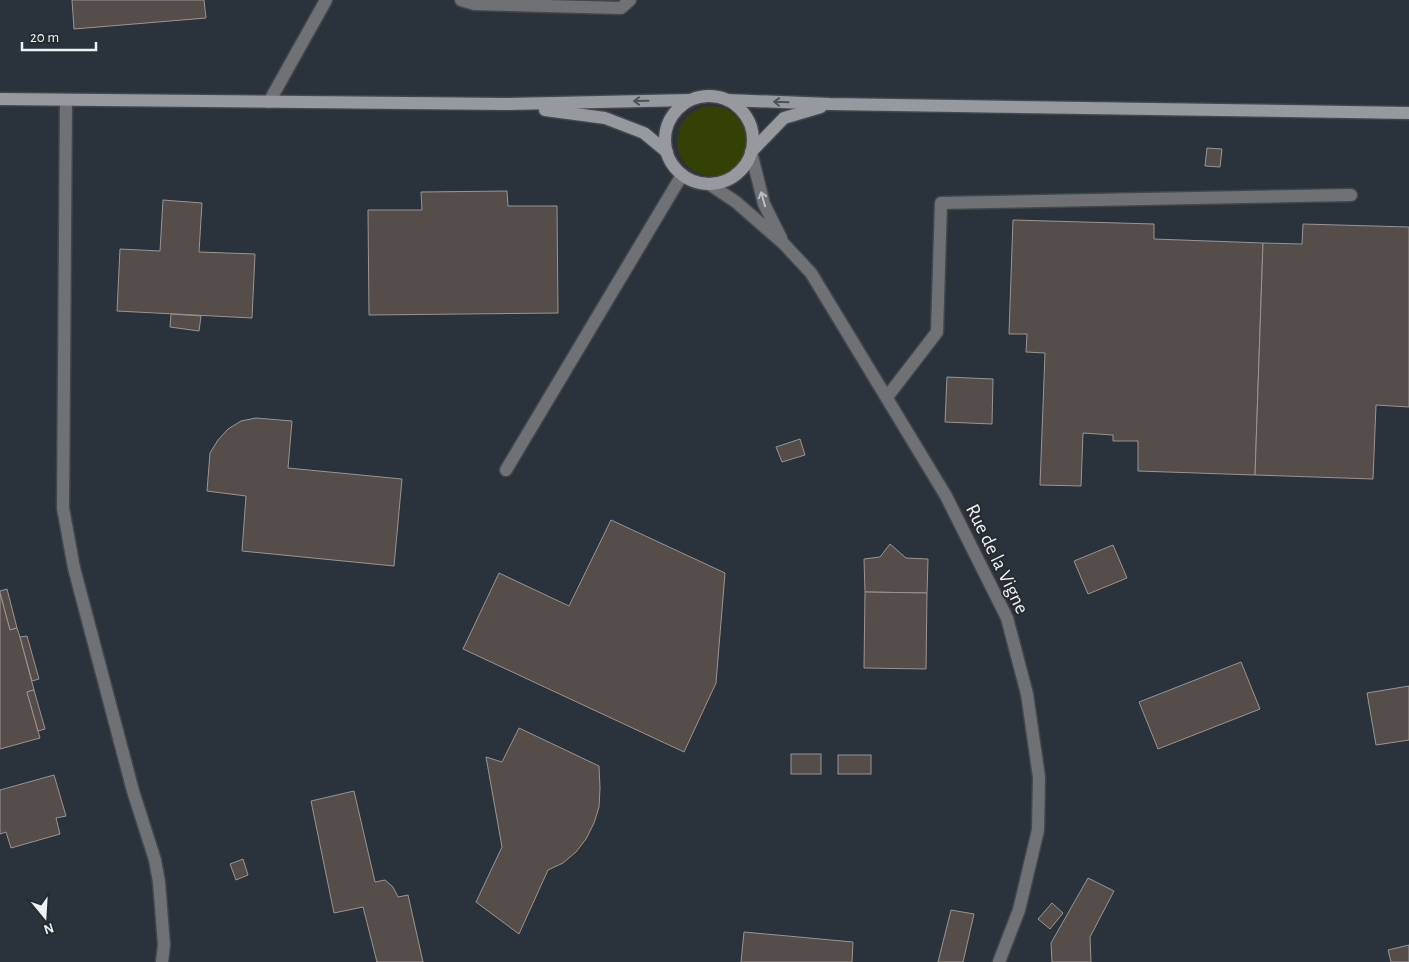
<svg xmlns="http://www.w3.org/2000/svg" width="1409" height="962" font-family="'Alegreya Sans',sans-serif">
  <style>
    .built { fill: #2a333c }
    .green { fill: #344105 }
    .building { fill: #544d4a; stroke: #9c9491 }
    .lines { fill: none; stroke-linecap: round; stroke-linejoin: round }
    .service-casing { stroke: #42474b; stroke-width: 15 }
    .minor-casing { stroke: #42474b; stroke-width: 15 }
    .secondary-casing { stroke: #42474b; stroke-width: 15 }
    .service { stroke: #6f7174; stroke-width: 12 }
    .minor { stroke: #6f7174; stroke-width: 12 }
    .secondary { stroke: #96999d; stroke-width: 12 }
    .oneway { stroke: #4d5256 }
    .oneway2 { stroke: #bcbec1 }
    .labels { text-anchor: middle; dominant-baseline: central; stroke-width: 4; stroke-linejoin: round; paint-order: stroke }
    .street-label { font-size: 20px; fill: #eff2f5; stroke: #262b2f }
  </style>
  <rect width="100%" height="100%" fill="#262b2f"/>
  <!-- built -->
  <rect class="built" x="0" y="0" width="1409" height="962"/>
  <!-- green -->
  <circle class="green" cx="712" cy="141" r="35"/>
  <!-- building -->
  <g class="building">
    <polygon points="72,0 204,0 206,18 74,29"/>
    <polygon points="1207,148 1222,149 1220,167 1205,166"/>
    <polygon points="507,191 508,206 557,206 558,313 369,315 368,210 422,210 421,192"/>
    <polygon points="163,200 202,203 199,252 255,254 252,318 117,311 120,249 160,251"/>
    <polygon points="1013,220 1154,224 1154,239 1263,243 1255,475 1138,471 1138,441 1113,441 1113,435 1083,433 1081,486 1040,485 1045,353 1026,352 1027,334 1009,334"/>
    <polygon points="1303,224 1409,227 1409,407 1376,405 1373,479 1255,475 1263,243 1302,244"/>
    <polygon points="171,314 201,316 199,331 170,327"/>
    <polygon points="947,377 993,379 992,424 945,422"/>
    <polygon points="256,418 292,421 288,468 402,479 394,566 242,551 246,496 207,491 210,453 218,440 228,429 241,421"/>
    <polygon points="800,439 805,455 782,462 776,447"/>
    <polygon points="611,520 725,573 716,683 684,752 463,649 499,573 569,606"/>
    <polygon points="890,544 906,558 928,559 927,593 865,592 864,559 880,557"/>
    <polygon points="1113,545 1127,578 1088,594 1074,561"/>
    <polygon points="7,589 17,628 10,630 0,593 0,591"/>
    <polygon points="865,592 927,593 926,669 864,668"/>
    <polygon points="0,593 10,630 17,628 20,637 34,690 27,692 40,738 0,749"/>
    <polygon points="27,636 39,679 32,681 20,637"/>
    <polygon points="1241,662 1260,709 1158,749 1139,702"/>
    <polygon points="1409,686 1409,740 1376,745 1367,693"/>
    <polygon points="34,690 45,729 38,731 27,692"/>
    <polygon points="519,728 599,766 600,788 599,807 594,823 586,839 576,852 563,863 548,870 519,934 476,902 502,847 486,757 502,762"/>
    <rect x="791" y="754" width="30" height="20"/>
    <rect x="838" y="755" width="33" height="19"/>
    <polygon points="54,775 66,816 56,818 60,834 11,848 6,832 0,834 0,790"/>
    <polygon points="354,791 375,882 385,880 393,887 398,897 408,895 423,962 377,962 363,907 334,913 311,801"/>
    <polygon points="243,859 248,875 236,880 230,864"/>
    <polygon points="1088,878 1114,891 1090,937 1091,962 1052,962 1051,943"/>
    <polygon points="1052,903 1063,913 1050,929 1038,919"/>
    <polygon points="951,910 974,914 963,962 938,962"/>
    <polygon points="744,932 853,942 852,962 741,962"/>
    <polygon points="1409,945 1409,962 1391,962 1388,950"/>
  </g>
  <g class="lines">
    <defs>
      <g id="service">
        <polyline points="461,0 474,4 621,8 630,0"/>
        <polyline points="269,102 326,0"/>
        <polyline points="887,397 937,332 941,203 1351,195"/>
        <polyline points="506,470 682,175"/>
      </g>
      <g id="minor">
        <polyline points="66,100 63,508 74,568 133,791 155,860 159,882 164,945 162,962"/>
        <polyline points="751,152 764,204 781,238"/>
        <polyline points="709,184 736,202 783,243 811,273 946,496 1007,618 1027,694 1039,777 1038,830 1019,910 999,962"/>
      </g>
      <g id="secondary">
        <circle cx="709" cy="140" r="44"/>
        <polyline points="0,99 506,104 690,100"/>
        <polyline points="727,100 830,104 1409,113"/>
        <polyline points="545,110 605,118 644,133 667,152"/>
        <polyline points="751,152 784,118 821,107"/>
      </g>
    </defs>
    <!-- service casing -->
    <use href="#service" class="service-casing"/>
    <!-- minor casing -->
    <use href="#minor" class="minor-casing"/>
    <!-- secondary casing -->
    <use href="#secondary" class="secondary-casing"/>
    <!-- service -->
    <use href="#service" class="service"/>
    <!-- minor -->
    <use href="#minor" class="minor"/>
    <!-- secondary -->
    <use href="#secondary" class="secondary"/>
  </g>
  <!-- one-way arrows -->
  <defs><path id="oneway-shaft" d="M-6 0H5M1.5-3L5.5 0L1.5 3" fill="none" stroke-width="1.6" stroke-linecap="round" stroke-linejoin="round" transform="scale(1.25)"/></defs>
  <g class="oneway">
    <use href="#oneway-shaft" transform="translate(641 101) rotate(179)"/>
    <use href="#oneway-shaft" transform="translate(781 102) rotate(-178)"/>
  </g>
  <use class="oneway2" href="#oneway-shaft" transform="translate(763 199) rotate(-106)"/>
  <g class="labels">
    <!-- street labels -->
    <g class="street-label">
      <text transform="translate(997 559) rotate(64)">Rue de la Vigne</text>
    </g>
  </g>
  <!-- north arrow -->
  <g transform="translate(45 917) rotate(162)" stroke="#262b2f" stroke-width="4" paint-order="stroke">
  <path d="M0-4L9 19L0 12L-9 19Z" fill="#eff2f5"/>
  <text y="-8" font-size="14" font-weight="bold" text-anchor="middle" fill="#eff2f5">N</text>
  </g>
  <!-- scale -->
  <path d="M22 42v8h74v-8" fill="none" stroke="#eff2f5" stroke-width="2.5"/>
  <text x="30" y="42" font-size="15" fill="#eff2f5" stroke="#262b2f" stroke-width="4" paint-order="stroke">20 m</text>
</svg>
